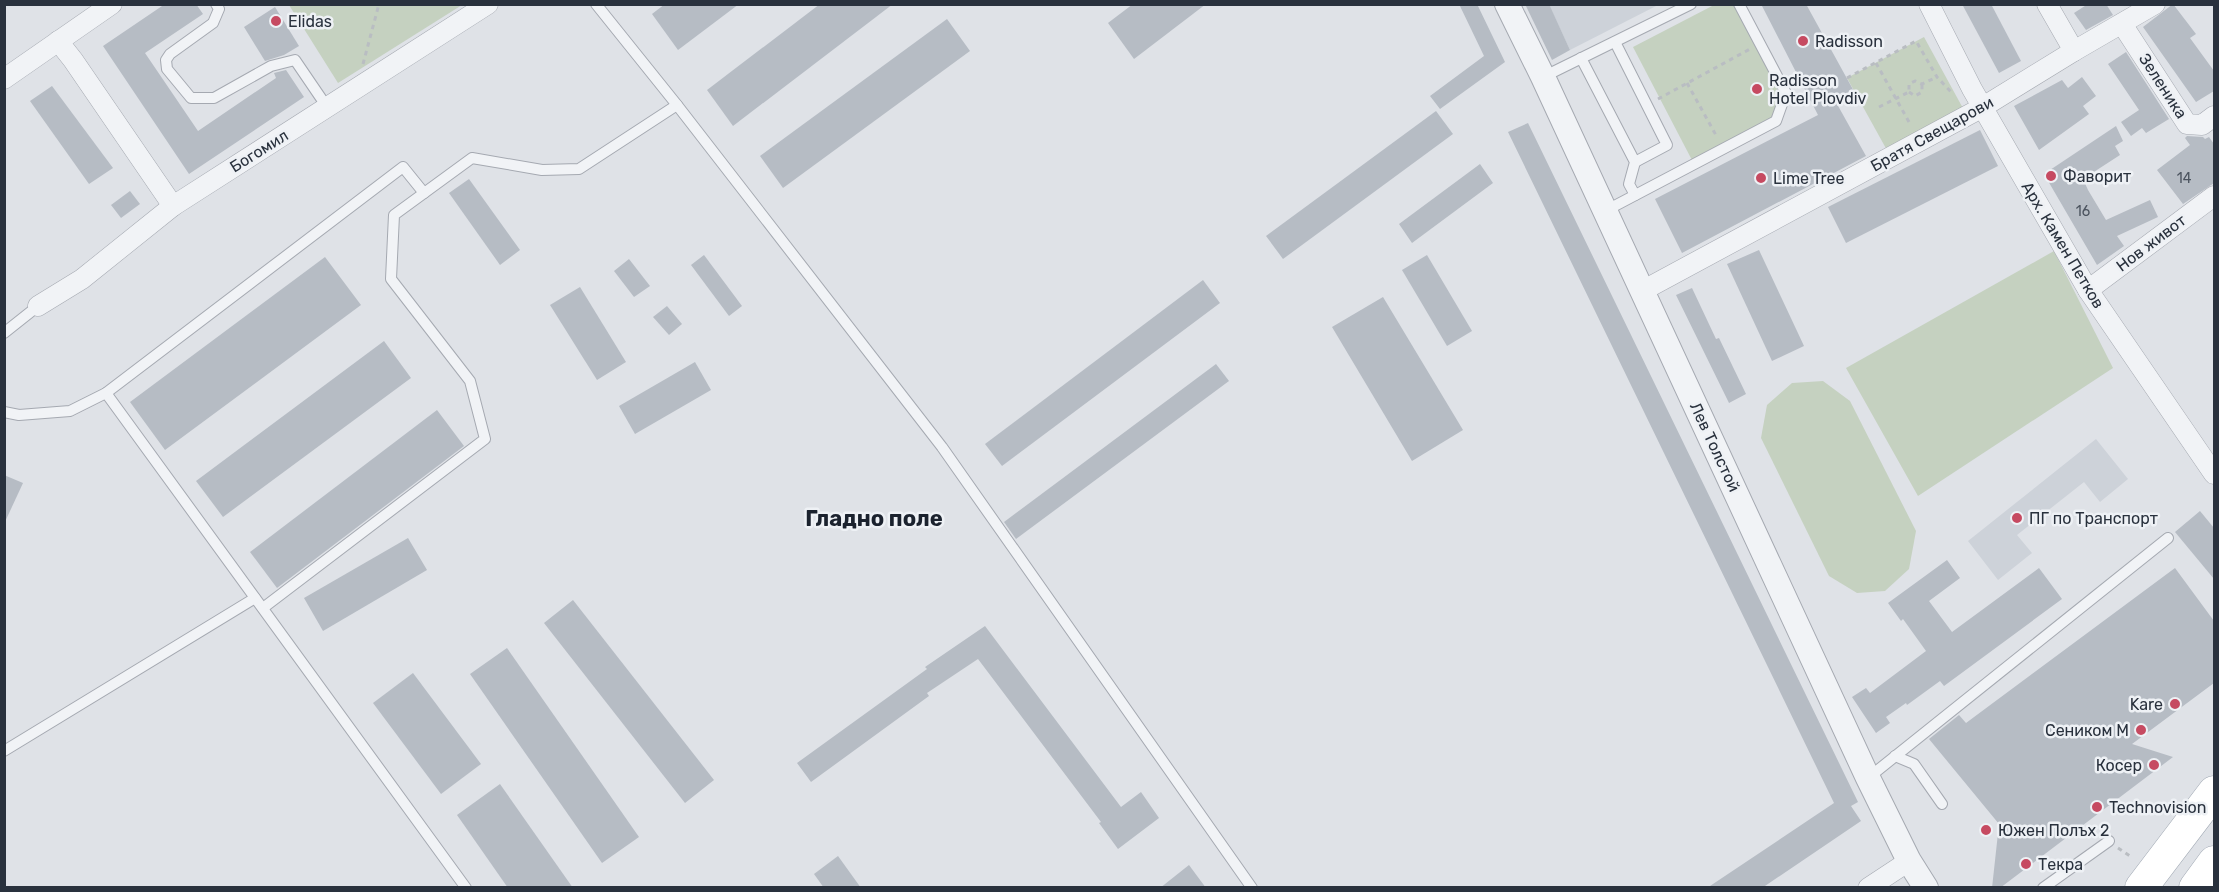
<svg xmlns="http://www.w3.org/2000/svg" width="2219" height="892" font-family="Rubik,sans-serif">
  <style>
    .built { fill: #cdd2d9 }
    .green { fill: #c5d1c0 }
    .building { fill: #b6bcc4 }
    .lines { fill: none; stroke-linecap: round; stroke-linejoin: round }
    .service-casing { stroke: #a5a9b1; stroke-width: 12 }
    .minor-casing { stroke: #a5a9b1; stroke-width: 21 }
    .tertiary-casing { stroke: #a5a9b1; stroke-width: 26 }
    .primary-casing { stroke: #9fa7b2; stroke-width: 33 }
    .path { stroke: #b9bdc2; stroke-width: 3; stroke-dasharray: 4.5 4.5; stroke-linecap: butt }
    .service { stroke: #f1f3f6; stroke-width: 10 }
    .minor { stroke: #f1f3f6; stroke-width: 20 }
    .tertiary { stroke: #f1f3f6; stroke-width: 24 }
    .primary { stroke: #fff; stroke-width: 32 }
    .poi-dot { fill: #c64a61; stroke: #eef1f5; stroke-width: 2 }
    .labels { text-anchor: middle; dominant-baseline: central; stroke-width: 5; stroke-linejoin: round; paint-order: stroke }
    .number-label { font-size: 14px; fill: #4c545f }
    .poi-label { font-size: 16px; fill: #29313d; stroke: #eef1f5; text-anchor: start }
    .street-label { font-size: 16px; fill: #29313d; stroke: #eef1f5 }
    .district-label { font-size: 22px; font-weight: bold; fill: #1b222e; stroke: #eef1f5 }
  </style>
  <rect width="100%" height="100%" fill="#dfe2e7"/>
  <!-- built -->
  <g class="built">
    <polygon points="1549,5 1658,5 1570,50"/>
    <polygon points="2096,439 2128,479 2100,502 2084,482 2017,535 2032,553 1998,580 1968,541"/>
  </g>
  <!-- green -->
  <g class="green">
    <polygon points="289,5 462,5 338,83"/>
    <polygon points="1714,5 1739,5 1786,93 1776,121 1694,164 1633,47"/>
    <polygon points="1924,37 1965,112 1888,152 1847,78"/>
    <polygon points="2054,251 2113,368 1918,496 1846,368"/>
    <polygon points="1823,381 1850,401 1916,531 1909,569 1885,591 1857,593 1829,576 1761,438 1767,405 1792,383"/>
  </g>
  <!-- building -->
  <g class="building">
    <polygon points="165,4 196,4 203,14 145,53 198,131 276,78 274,73 286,70 304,97 189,174 103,46"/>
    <polygon points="665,4 739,4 678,50 652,14"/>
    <polygon points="820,4 893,4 733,126 707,90"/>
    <polygon points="1133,4 1206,4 1134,59 1108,23"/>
    <polygon points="1459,4 1477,4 1505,62 1440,109 1430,96 1484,56"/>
    <polygon points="1525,4 1549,4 1570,50 1552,60"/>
    <polygon points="1761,4 1806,4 1856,95 1837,104 1866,156 1682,253 1655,199 1818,115"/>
    <polygon points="1962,4 1991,4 2021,61 1999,73"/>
    <polygon points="2088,4 2106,4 2113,15 2086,30 2074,13"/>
    <polygon points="2173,4 2196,34 2190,38 2214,71 2214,91 2196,102 2143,27"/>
    <polygon points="275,7 299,46 284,55 265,61 244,27"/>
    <polygon points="947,19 970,51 783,188 760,156"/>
    <polygon points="2126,52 2169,119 2146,133 2142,128 2131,136 2121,122 2139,110 2108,64"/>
    <polygon points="2082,77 2096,96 2083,106 2089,114 2039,150 2014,106 2062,80 2068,88"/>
    <polygon points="52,86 113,168 89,184 30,101"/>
    <polygon points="1436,111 1453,134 1283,259 1266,236"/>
    <polygon points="1528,123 1858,802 1851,806 1861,821 1762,888 1707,888 1834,803 1508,132"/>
    <polygon points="2116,126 2123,141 2115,146 2120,155 2083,179 2088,190 2106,220 2150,200 2158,217 2117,236 2124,246 2097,265 2044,174"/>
    <polygon points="1980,130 1998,166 1846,243 1828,207"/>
    <polygon points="2187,136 2203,137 2205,139 2209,137 2214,144 2214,183 2183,204 2157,170 2190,145 2185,138"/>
    <polygon points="1480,164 1493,183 1412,243 1399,224"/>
    <polygon points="469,179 520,250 500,265 449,193"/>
    <polygon points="130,191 140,204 121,218 111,205"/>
    <polygon points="1759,250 1804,346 1772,361 1727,264"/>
    <polygon points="704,255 742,306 729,316 691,265"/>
    <polygon points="1427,255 1472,331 1447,346 1402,270"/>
    <polygon points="325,257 361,305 165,450 130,402"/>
    <polygon points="629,259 650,286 634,297 614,271"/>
    <polygon points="1203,280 1220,303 1002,466 985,444"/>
    <polygon points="580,287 626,362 597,380 550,305"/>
    <polygon points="1692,288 1716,339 1719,338 1746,394 1729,403 1676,295"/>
    <polygon points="1383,297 1463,430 1412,461 1332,327"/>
    <polygon points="667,306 682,324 669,335 653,317"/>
    <polygon points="384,341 411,378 223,517 196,481"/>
    <polygon points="695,362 711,390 635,434 619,406"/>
    <polygon points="1216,364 1229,381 1016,539 1004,522"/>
    <polygon points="437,410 464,446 277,588 250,552"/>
    <polygon points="4,475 23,483 4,524"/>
    <polygon points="2200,511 2214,528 2214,579 2175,532"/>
    <polygon points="408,538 427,570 323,631 304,598"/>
    <polygon points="1947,560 1960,578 1929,601 1952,632 2039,568 2062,599 1944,686 1940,681 1907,705 1906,703 1886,717 1890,723 1876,733 1852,697 1866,688 1870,693 1926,651 1903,619 1901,621 1888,603"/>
    <polygon points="2175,568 2214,621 2214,683 2132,744 2173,757 2000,888 1992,888 1999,824 1929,739 1959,715 1966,723"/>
    <polygon points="573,600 714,780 685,803 544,623"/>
    <polygon points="985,626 1121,807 1141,792 1159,818 1118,849 1099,823 1101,822 978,659 927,693 929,696 811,782 797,763 927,669 925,667"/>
    <polygon points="507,648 639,837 602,863 470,674"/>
    <polygon points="413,673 481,764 441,794 373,703"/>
    <polygon points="500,784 573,888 508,888 457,815"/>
    <polygon points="838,856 861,888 824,888 814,874"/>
    <polygon points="1189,865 1206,888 1160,888"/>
  </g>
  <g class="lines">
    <defs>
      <g id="service">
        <polyline points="216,4 219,9 213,23 170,54 166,60 167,69 191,98 214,98 271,66 295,60 327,107"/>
        <polyline points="596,4 677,105 942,447 1252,888"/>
        <polyline points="1615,42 1667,145 1635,162"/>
        <polyline points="1581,58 1635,162 1629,184 1635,195"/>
        <polyline points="1543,77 1691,4"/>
        <polyline points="1605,211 1776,121 1786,93 1739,4"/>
        <polyline points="4,333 38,306"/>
        <polyline points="106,393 466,888"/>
        <polyline points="4,412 19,415 70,411 106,393 403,167 424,193"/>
        <polyline points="263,608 485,439 470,381 391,279 394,215 472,158 542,170 579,169 677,105"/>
        <polyline points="4,751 255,598"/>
        <polyline points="1895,756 1914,764 1942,804"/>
        <polyline points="1868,778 2168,538"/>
        <polyline points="2043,888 2109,841"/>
      </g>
      <g id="minor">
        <polyline points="1929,4 1972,89 2088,290 2214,474"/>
        <polyline points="2047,4 2074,51"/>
        <polyline points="2122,24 2187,124 2202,125 2214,116"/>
        <polyline points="58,41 73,60 173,206"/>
        <polyline points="4,79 112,4"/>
        <polyline points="2088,290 2214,196"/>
        <polyline points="1642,291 1983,107 2074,51 2155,4"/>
        <polyline points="38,306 82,279 173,206 488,4"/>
        <polyline points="1868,888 1909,861"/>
      </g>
      <polyline id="tertiary" points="1507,4 1543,77 1868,778 1909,861 1926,888"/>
      <g id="primary">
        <polyline points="2141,888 2214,792"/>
        <polyline points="2195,888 2214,862"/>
      </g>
    </defs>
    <!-- service casing -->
    <use href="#service" class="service-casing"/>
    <!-- minor casing -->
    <use href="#minor" class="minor-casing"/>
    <!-- tertiary casing -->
    <use href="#tertiary" class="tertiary-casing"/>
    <!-- primary casing -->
    <use href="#primary" class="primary-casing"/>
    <!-- path -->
    <g class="path">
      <polyline points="1876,63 1909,122"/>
      <polyline points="363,64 379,4"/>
      <polyline points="1847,78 1916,41 1937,77 1952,93"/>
      <polyline points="1687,83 1717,137"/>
      <polyline points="1909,92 1915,96 1922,92 1922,84"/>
      <polyline points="1658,99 1750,49"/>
      <polyline points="1879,107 1909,92 1909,84 1915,81 1922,84 1937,77"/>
      <polyline points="2118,848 2130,856"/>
    </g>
    <!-- service -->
    <use href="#service" class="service"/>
    <!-- minor -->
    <use href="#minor" class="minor"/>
    <!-- tertiary -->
    <use href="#tertiary" class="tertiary"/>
    <!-- primary -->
    <use href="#primary" class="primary"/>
  </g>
  <!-- markers -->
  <g class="poi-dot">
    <circle cx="276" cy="21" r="6"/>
    <circle cx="1803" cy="41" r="6"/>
    <circle cx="1757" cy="89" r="6"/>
    <circle cx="2051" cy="176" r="6"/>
    <circle cx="1761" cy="178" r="6"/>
    <circle cx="2017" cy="518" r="6"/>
    <circle cx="2175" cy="704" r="6"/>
    <circle cx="2141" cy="730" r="6"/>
    <circle cx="2154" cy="765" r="6"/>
    <circle cx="2097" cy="807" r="6"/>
    <circle cx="1986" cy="830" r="6"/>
    <circle cx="2026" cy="864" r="6"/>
  </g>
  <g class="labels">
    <!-- number labels -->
    <g class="number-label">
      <text x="2184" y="178">14</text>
      <text x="2083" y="211">16</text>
    </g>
    <!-- poi labels -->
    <g class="poi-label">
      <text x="288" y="21">Elidas</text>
      <text x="1815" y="41">Radisson</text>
      <text x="1769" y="80">Radisson<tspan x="1769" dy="18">Hotel Plovdiv</tspan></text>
      <text x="2063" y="176">Фаворит</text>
      <text x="1773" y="178">Lime Tree</text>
      <text x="2029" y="518">ПГ по Транспорт</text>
      <text x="2163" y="704" text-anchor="end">Kare</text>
      <text x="2129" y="730" text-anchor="end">Сеником М</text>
      <text x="2142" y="765" text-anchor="end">Косер</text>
      <text x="2109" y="807">Technovision</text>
      <text x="1998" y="830">Южен Полъх 2</text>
      <text x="2038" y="864">Текра</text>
    </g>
    <!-- street labels -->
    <g class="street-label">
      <text transform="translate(2163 86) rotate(57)">Зеленика</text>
      <text transform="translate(1932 134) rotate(-29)">Братя Свещарови</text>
      <text transform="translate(259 151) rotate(-32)">Богомил</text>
      <text transform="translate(2151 243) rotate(-37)">Нов живот</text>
      <text transform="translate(2063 245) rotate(59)">Арх. Камен Петков</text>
      <text transform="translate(1715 447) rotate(65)">Лев Толстой</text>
    </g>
    <!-- district labels -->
    <g class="district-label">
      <text x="874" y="518">Гладно поле</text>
    </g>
  </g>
  <!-- border -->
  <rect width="2219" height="892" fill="none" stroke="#29313d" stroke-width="12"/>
</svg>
